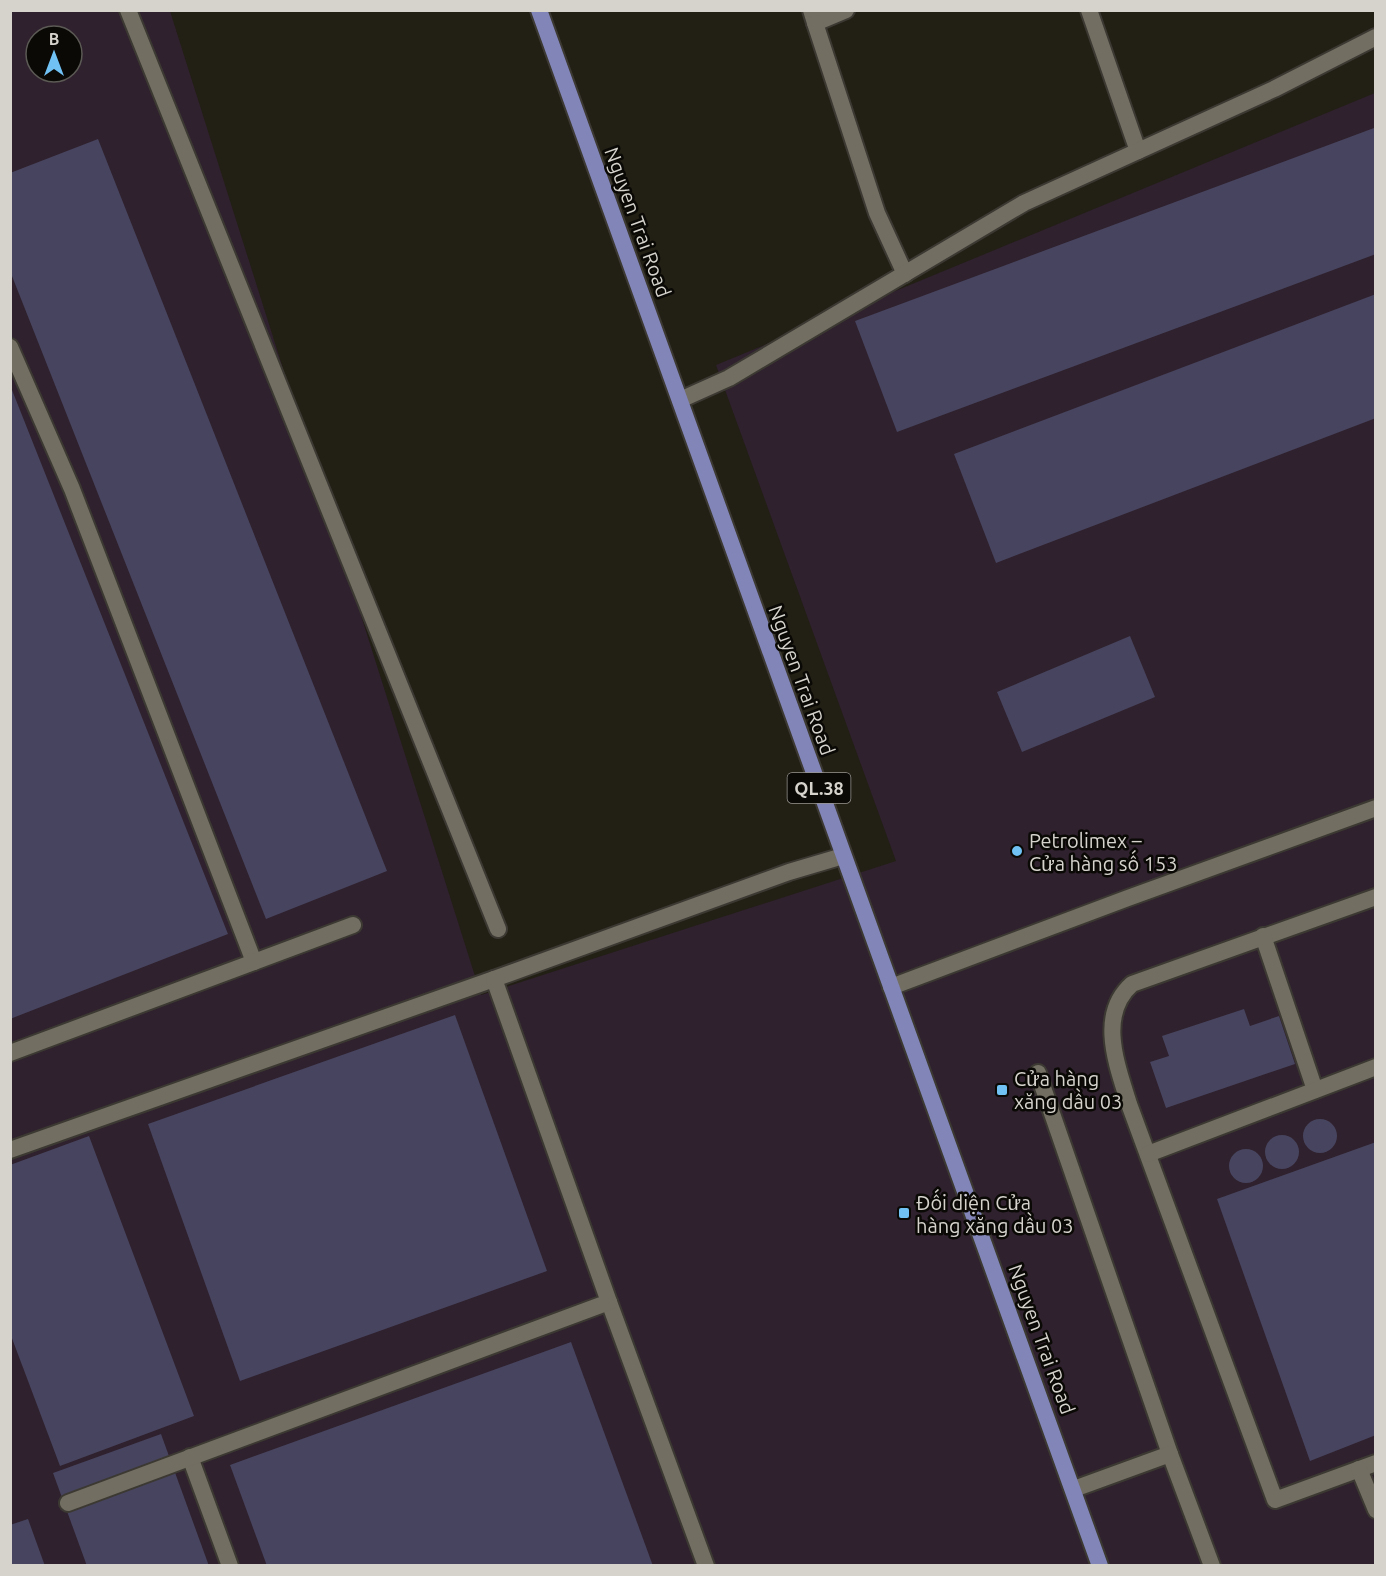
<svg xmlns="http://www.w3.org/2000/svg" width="1386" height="1576" font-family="Ubuntu,sans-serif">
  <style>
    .industrial { fill: #2f212d; fill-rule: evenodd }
    .building { fill: #47445f }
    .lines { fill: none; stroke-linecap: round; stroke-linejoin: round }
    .service-casing { stroke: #3c3933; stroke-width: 20 }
    .minor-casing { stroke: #3c3933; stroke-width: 20 }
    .trunk-casing { stroke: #3c3933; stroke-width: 20 }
    .service { stroke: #726e62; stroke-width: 16 }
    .minor { stroke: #726e62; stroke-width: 16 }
    .trunk { stroke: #8285b8; stroke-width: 16 }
    .poi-dot { fill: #70c1f4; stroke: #0a0905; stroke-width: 2 }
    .labels { text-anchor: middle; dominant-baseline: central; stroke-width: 5; stroke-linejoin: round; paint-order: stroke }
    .shield { fill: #0a0905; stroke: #999691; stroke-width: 1.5 }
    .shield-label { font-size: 18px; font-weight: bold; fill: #d6d3cd }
    .street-label { font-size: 20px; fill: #d6d3cd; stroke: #0a0905 }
    .poi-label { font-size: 20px; fill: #d6d3cd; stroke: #0a0905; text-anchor: start }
  </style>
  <rect width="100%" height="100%" fill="#221f15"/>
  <!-- industrial -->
  <path class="industrial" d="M 11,11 L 170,11 L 481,995 L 896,861 L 716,365 L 1375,93 L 1375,1565 L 11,1566 ZM 36,36 L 72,36 L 72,72 L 36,72 Z"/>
  <!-- building -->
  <g class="building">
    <polygon points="1374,128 1376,254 897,432 855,321"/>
    <polygon points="98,139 387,871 266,919 10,271 10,173"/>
    <polygon points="1376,294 1376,418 996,563 954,454"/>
    <polygon points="10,385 228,934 10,1019"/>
    <polygon points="1130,636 1155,697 1022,752 997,692"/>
    <polygon points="1244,1009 1250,1026 1279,1016 1295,1064 1166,1108 1150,1062 1169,1056 1162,1036"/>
    <polygon points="455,1015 547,1271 240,1381 148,1124"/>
    <circle cx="1320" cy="1136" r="17"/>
    <circle cx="1282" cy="1152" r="17"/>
    <polygon points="89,1136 194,1416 60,1466 10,1333 10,1165"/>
    <polygon points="1376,1142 1376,1435 1310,1461 1217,1199"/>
    <circle cx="1246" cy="1166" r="17"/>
    <polygon points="571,1342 653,1566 267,1566 230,1465"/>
    <polygon points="161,1434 209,1566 87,1566 53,1473"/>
    <polygon points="28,1519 45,1566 10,1566 10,1525"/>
  </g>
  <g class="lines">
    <defs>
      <g id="service">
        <polyline points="811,10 815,23 846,10"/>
        <polyline points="1089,10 1138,151"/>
        <polyline points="815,23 877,213 905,274"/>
        <polyline points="10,347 72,489 254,962"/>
        <polyline points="680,400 729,378 1024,203 1274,89 1376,37"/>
        <path d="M 1376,897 L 1132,984 C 1097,1015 1117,1065 1129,1104 L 1275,1500 L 1376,1463"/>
        <polyline points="1263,936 1315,1090"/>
        <polyline points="891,987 1128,898 1376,808"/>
        <polyline points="10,1053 353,925"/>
        <polyline points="10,1150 494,979"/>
        <polyline points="1148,1154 1376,1067"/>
        <polyline points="609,1302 706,1566"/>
        <polyline points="190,1457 230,1566"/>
        <polyline points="1359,1469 1376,1510"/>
        <polyline points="68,1503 609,1302 494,979 789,872 843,856"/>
      </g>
      <g id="minor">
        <polyline points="128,10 498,929"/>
        <polyline points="1038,1073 1170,1454"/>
        <polyline points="1074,1489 1170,1454 1212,1566"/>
      </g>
      <polyline id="trunk" points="539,10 1100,1566"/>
    </defs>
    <!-- service casing -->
    <use href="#service" class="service-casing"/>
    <!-- minor casing -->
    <use href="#minor" class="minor-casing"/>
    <!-- trunk casing -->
    <use href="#trunk" class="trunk-casing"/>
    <!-- service -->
    <use href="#service" class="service"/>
    <!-- minor -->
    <use href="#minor" class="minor"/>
    <!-- trunk -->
    <use href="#trunk" class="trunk"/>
  </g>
  <!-- markers -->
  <g class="poi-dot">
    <circle cx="1017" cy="851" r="6"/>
    <rect x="996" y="1084" width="12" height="12" rx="3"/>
    <rect x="898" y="1207" width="12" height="12" rx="3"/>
  </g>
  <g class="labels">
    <!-- shield labels -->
    <rect class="shield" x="787.5" y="773" width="63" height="30" rx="4.5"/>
    <g class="shield-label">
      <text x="819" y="788">QL.38</text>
    </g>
    <!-- street labels -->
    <g class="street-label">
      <text transform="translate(638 222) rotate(70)">Nguyen Trai Road</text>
      <text transform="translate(802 680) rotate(70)">Nguyen Trai Road</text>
      <text transform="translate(1042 1339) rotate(70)">Nguyen Trai Road</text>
    </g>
    <!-- poi labels -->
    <g class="poi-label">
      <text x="1029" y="840">Petrolimex –<tspan x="1029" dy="23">Cửa hàng số 153</tspan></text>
      <text x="1014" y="1078">Cửa hàng<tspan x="1014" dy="23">xăng dầu 03</tspan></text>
      <text x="916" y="1202">Đối diện Cửa<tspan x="916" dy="23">hàng xăng dầu 03</tspan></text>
    </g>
  </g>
  <!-- border -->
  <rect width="1386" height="1576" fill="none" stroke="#d6d3cd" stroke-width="24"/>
  <!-- north arrow -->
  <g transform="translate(54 54)"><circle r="28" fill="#0a0905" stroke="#5c5a55" stroke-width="1.5"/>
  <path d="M0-4.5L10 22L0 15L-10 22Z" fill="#70c1f4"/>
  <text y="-9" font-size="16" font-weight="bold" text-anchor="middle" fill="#d6d3cd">B</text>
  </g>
</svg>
